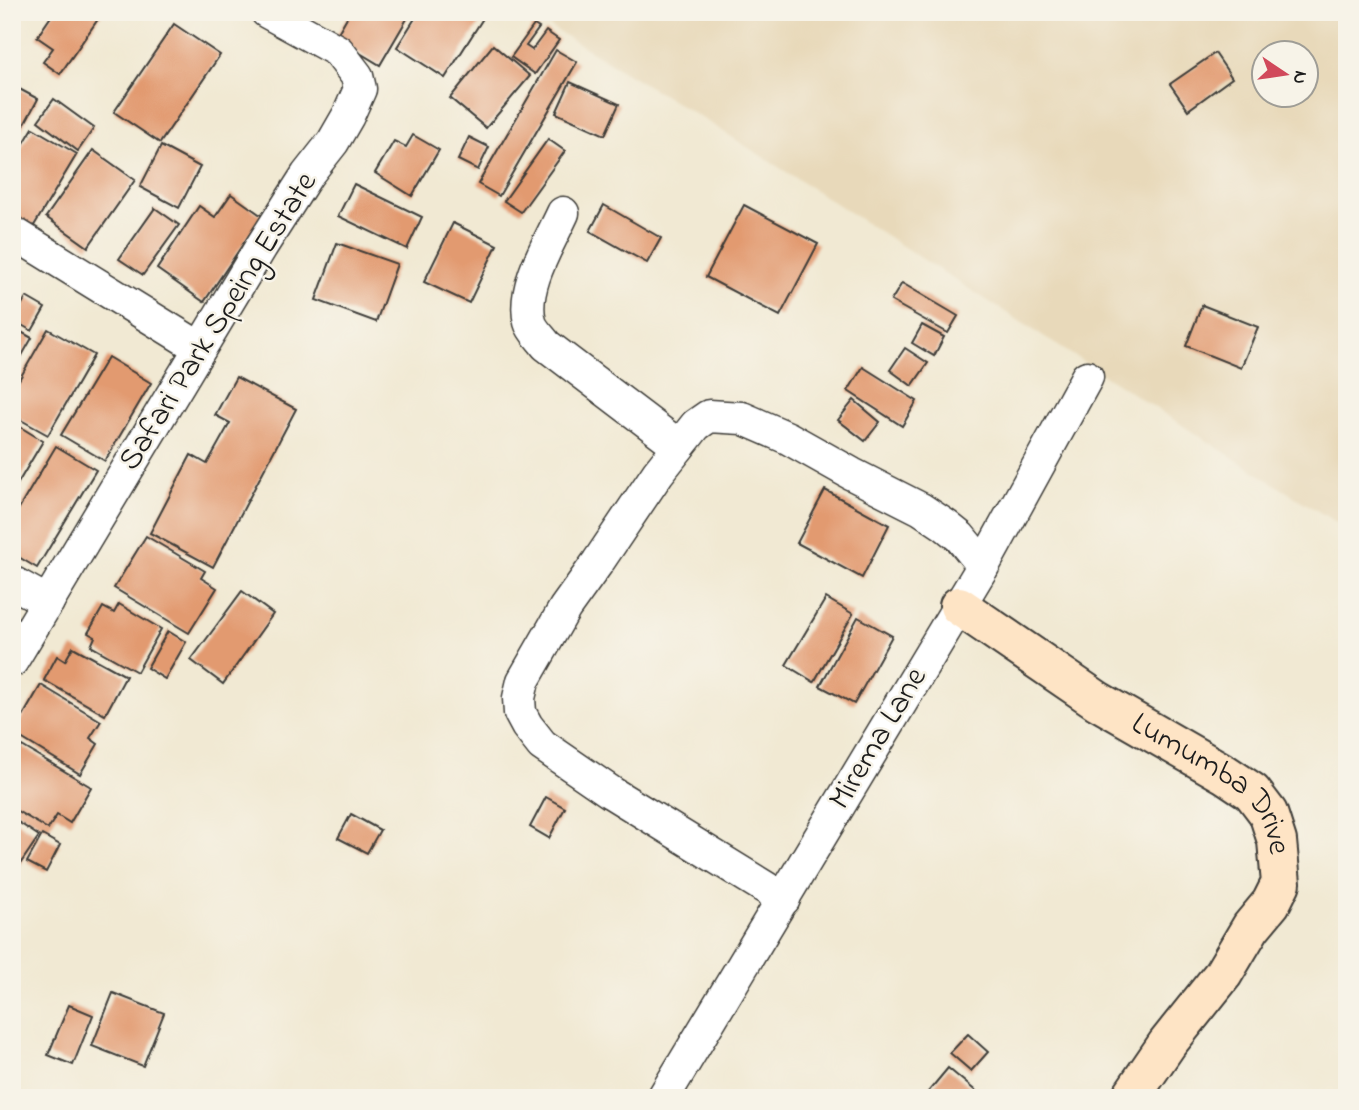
<svg xmlns="http://www.w3.org/2000/svg" width="1359" height="1110" font-family="'Indie Flower',sans-serif">
  <style>
    .built { fill: #e8d9ba; fill-rule: evenodd }
    .building { fill: #e29a6f }
    .lines { fill: none; stroke-linecap: round; stroke-linejoin: round }
    .street-casing { stroke: #3c3b37; stroke-width: 35 }
    .secondary-casing { stroke: #3c3b37; stroke-width: 42 }
    .street { stroke: #fff; stroke-width: 32 }
    .secondary { stroke: #fee4c5; stroke-width: 38 }
    .labels { text-anchor: middle; dominant-baseline: central; stroke-width: 5; stroke-linejoin: round; paint-order: stroke }
    .street-label { font-size: 32px; fill: #1c1c1c; stroke: #f7f3e8 }
  </style>
  <rect width="100%" height="100%" fill="#f7f3e8"/>
  <filter id="ink" filterUnits="userSpaceOnUse"><feTurbulence type="fractalNoise" baseFrequency=".0143" numOctaves="2"/><feDisplacementMap in="SourceGraphic" scale="14" xChannelSelector="R" yChannelSelector="G"/><feConvolveMatrix kernelMatrix="1 2 1 2 8 2 1 2 1" color-interpolation-filters="sRGB"/></filter>
  <filter id="wash" filterUnits="userSpaceOnUse"><feTurbulence type="fractalNoise" baseFrequency=".00686" numOctaves="4" result="noise"/><feDisplacementMap in="SourceGraphic" scale="28" xChannelSelector="R" yChannelSelector="G"/><feGaussianBlur stdDeviation="1.57" result="paint"/><feColorMatrix in="noise" values="0 0 0 0 0 0 0 0 0 0 0 0 0 0 0 0 0 1.4 0 .05"/><feComposite in="paint" operator="in"/></filter>
  <g filter="url(#wash)">
    <rect width="100%" height="100%" fill="#f1e9d3"/>
    <!-- built -->
    <path class="built" d="M 526,12 L 1347,12 L 1347,529 L 1279,487 L 713,125 ZM 1264,52 L 1306,52 L 1306,94 L 1264,94 Z"/>
    <g id="blocks">
      <!-- building -->
      <g class="building">
        <polygon points="54,12 103,12 60,74 43,62 53,48 37,37"/>
        <polygon points="350,12 411,12 380,65 335,38"/>
        <polygon points="419,12 487,12 445,78 397,47"/>
        <polygon points="174,24 220,55 160,143 114,112"/>
        <polygon points="534,25 539,28 526,46 532,50 546,31 559,40 535,74 511,57"/>
        <polygon points="493,45 530,76 486,128 450,98"/>
        <polygon points="556,50 577,62 499,196 478,184"/>
        <polygon points="1215,53 1232,78 1188,110 1170,84"/>
        <polygon points="570,82 619,104 605,135 556,113"/>
        <polygon points="12,85 38,99 12,147"/>
        <polygon points="54,99 94,128 78,151 38,121"/>
        <polygon points="33,128 77,154 29,234 12,224 12,163"/>
        <polygon points="413,135 439,150 412,196 375,173 394,141 406,147"/>
        <polygon points="469,137 489,147 478,170 458,160"/>
        <polygon points="548,139 565,151 521,212 504,201"/>
        <polygon points="161,146 200,167 179,208 140,187"/>
        <polygon points="93,150 135,180 88,247 46,217"/>
        <polygon points="354,184 422,217 407,249 338,216"/>
        <polygon points="231,194 262,216 204,302 157,269 199,206 215,217"/>
        <polygon points="604,205 661,238 647,263 590,231"/>
        <polygon points="744,205 818,244 780,316 706,277"/>
        <polygon points="155,208 179,225 143,275 119,259"/>
        <polygon points="453,223 497,245 469,303 424,282"/>
        <polygon points="337,243 397,264 376,322 316,300"/>
        <polygon points="902,283 958,316 948,333 891,301"/>
        <polygon points="26,297 45,308 32,331 13,320"/>
        <polygon points="1202,305 1258,327 1241,368 1186,346"/>
        <polygon points="922,325 944,337 934,356 912,343"/>
        <polygon points="12,327 32,338 12,373"/>
        <polygon points="48,329 94,355 48,435 12,415 12,392"/>
        <polygon points="905,348 928,363 912,386 890,370"/>
        <polygon points="108,357 151,383 105,461 61,435"/>
        <polygon points="863,367 917,401 902,426 848,391"/>
        <polygon points="236,377 296,409 213,567 150,533 191,455 207,464 230,423 215,415"/>
        <polygon points="854,400 880,422 865,441 838,420"/>
        <polygon points="17,425 43,441 12,493 12,433"/>
        <polygon points="56,446 96,470 37,568 12,553 12,520"/>
        <polygon points="825,490 889,525 862,578 797,543"/>
        <polygon points="146,536 205,571 201,578 217,588 189,633 114,588"/>
        <polygon points="242,591 273,614 223,684 191,660"/>
        <polygon points="826,598 853,614 814,682 786,665"/>
        <polygon points="119,604 161,629 137,672 91,646 95,637 88,633 103,607 114,613"/>
        <polygon points="858,617 892,636 854,704 820,686"/>
        <polygon points="168,631 186,642 165,679 147,668"/>
        <polygon points="73,647 126,676 105,715 44,680 57,656 65,661"/>
        <polygon points="41,685 101,721 90,738 98,744 80,774 13,733"/>
        <polygon points="22,746 91,787 70,823 57,815 48,829 12,808 12,751 17,754"/>
        <polygon points="546,797 565,808 549,838 530,827"/>
        <polygon points="351,814 380,830 367,853 338,838"/>
        <polygon points="12,818 39,836 12,876"/>
        <polygon points="42,835 60,845 46,872 27,862"/>
        <polygon points="113,993 164,1013 143,1066 92,1046"/>
        <polygon points="69,1005 93,1015 73,1065 48,1055"/>
        <polygon points="968,1034 988,1052 971,1071 950,1053"/>
        <polygon points="948,1068 984,1098 923,1098"/>
      </g>
    </g>
  </g>
  <g filter="url(#ink)">
    <use href="#blocks" fill-opacity="0" stroke="#3c3b37" stroke-width="2"/>
    <g class="lines">
      <defs>
        <g id="street">
          <path d="M 563,213 C 549,244 521,287 530,322 C 532,330 541,338 546,345 L 679,446"/>
          <polyline points="12,232 200,348"/>
          <polyline points="12,582 48,602"/>
          <polyline points="12,661 261,247 307,175 333,142 348,116 360,89 357,76 338,51 267,12"/>
          <polyline points="784,899 612,793 542,745 527,726 520,713 519,698 523,681 565,608 598,562 658,473 696,425 709,416 742,418 788,438 852,474 921,509 945,525 960,537 978,559 982,568"/>
          <polyline points="663,1098 982,568 1087,377"/>
        </g>
        <g id="secondary">
          <path id="s1" d="M 959,606 L 1098,701 L 1225,774 L 1252,792 L 1268,813 L 1277,841 L 1281,883 L 1271,903 L 1251,927 L 1223,974 L 1167,1044 L 1130,1098"/>
        </g>
      </defs>
      <!-- street casing -->
      <use href="#street" class="street-casing"/>
      <!-- secondary casing -->
      <use href="#secondary" class="secondary-casing"/>
      <!-- street -->
      <use href="#street" class="street"/>
      <!-- secondary -->
      <use href="#secondary" class="secondary"/>
    </g>
  </g>
  <g class="labels">
    <!-- street labels -->
    <g class="street-label">
      <text transform="translate(219 322) rotate(-58)">Safari Park Speing Estate</text>
      <text transform="translate(879 739) rotate(-59)">Mirema Lane</text>
      <text stroke="none"><textPath href="#s1" startOffset="313">Lumumba Drive</textPath></text>
    </g>
  </g>
  <!-- margin -->
  <rect width="1359" height="1110" fill="none" stroke="#f7f3e8" stroke-width="42"/>
  <!-- north arrow -->
  <g transform="translate(1285 74) rotate(103)"><circle r="33" fill="#f7f3e8" stroke="#9f9d96" stroke-width="2"/>
  <path d="M0-5L12 26L0 18L-12 26Z" fill="#d1495b"/>
  <text y="-10" font-size="19" font-weight="bold" text-anchor="middle" fill="#1c1c1c">N</text>
  </g>
</svg>
